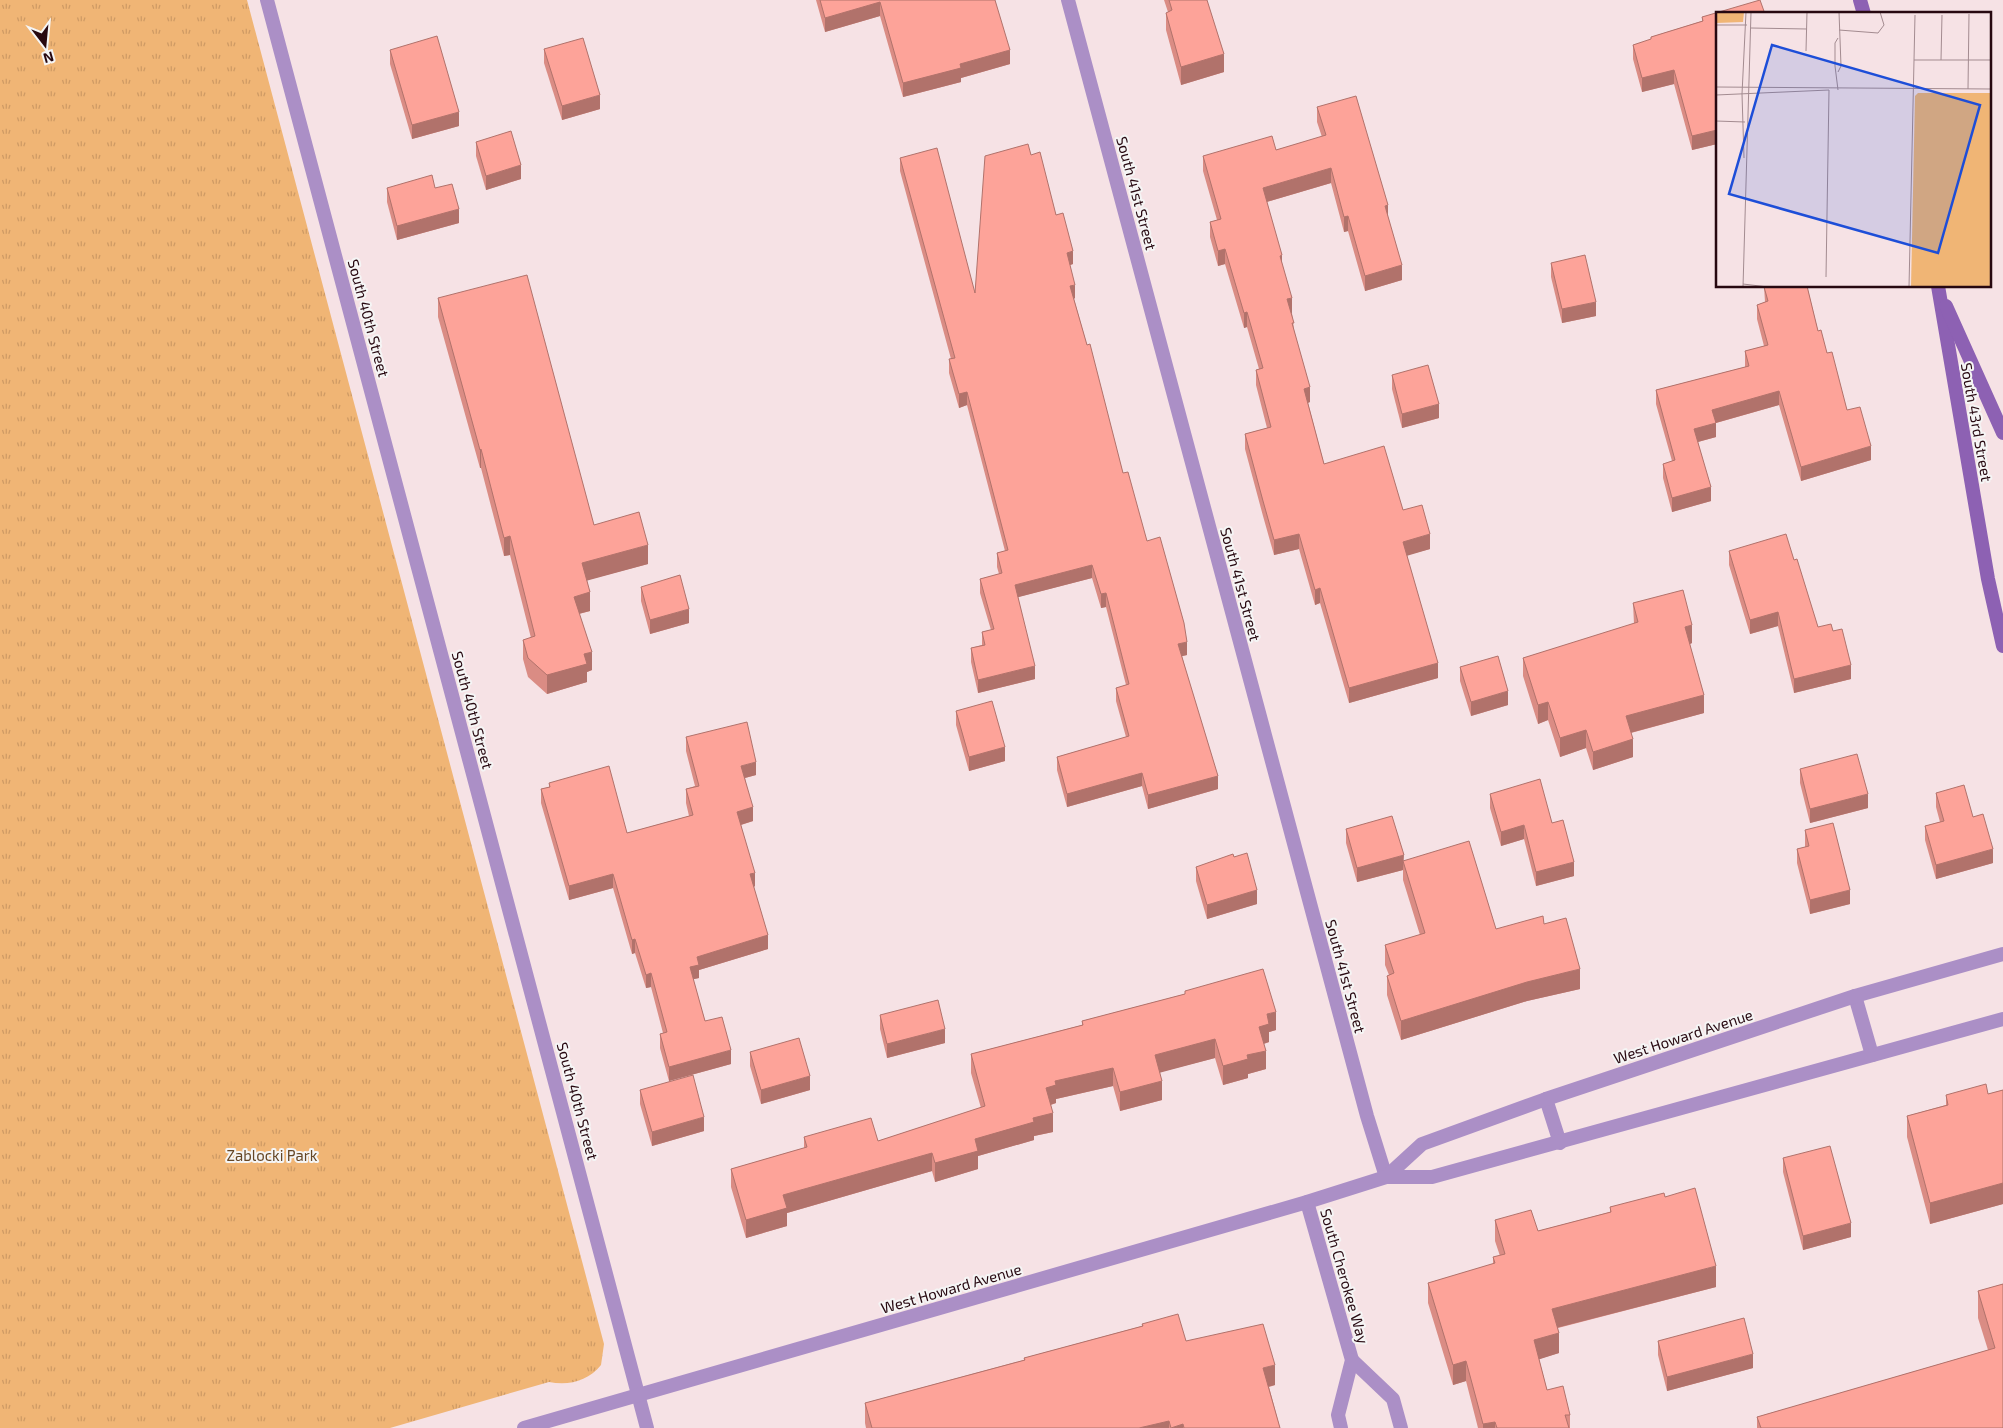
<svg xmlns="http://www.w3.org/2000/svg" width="2003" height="1428" font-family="'Exo 2',sans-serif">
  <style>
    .park { fill: url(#park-tufts) }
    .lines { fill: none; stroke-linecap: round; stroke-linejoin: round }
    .service { stroke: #ab8fc6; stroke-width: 14 }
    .minor { stroke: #ab8fc6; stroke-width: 14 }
    .tertiary { stroke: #ab8fc6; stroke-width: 14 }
    .secondary { stroke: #8d61b3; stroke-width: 14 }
    .wall { fill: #da8c84 }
    .shaded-wall { fill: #b1726b }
    .building { fill: #fda399; stroke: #b1726b }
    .labels { text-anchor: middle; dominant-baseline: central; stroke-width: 4; stroke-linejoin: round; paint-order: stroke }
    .street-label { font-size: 15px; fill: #270810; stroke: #f5f5f5 }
    .park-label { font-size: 15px; fill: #654625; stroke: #f5f5f5 }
    .inset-road { fill: none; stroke: #a38b90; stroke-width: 1 }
    .view { fill: #1d4ed8; fill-opacity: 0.15; stroke: #1d4ed8; stroke-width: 2.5 }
    .inset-edge { fill: none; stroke: #270810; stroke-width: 2.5 }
  </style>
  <defs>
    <pattern id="park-tufts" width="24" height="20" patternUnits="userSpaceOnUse" patternTransform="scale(1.25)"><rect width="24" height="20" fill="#f0b575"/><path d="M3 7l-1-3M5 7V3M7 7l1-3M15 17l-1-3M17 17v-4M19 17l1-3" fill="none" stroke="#ce9a64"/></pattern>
  </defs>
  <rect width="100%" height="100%" fill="#f6e2e5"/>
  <!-- park -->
  <path class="park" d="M 0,0 L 247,0 L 604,1344 L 601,1365 C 588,1381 569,1386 549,1382 L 390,1428 L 0,1428 Z"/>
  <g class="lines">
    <!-- service -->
    <g class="service">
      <polyline points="1855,996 1872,1055"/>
      <polyline points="1546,1099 1560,1143"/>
    </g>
    <!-- minor -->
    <g class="minor">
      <polyline points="267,0 647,1428"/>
      <polyline points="1068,0 1367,1116 1386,1177"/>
      <polyline points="1307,1202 1352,1360 1338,1415 1341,1428"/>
      <polyline points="1352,1360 1393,1399 1401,1428"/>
    </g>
    <!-- tertiary -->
    <g class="tertiary">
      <polyline points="1386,1177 1422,1144 1546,1099 1855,996 2003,954"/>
      <polyline points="524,1428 1307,1202 1386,1177 1432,1177 2003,1019"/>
    </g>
    <!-- secondary -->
    <g class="secondary">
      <polyline points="1860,0 1864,14"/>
      <polyline points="1938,286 1988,579 2003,646"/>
      <polyline points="1946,306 2003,433"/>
    </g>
  </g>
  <!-- wall -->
  <g class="wall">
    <polygon points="816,0 995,0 1010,64 961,78 961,82 903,97 880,16 825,32"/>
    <polygon points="1164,0 1207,0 1224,72 1181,85 1166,30 1166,13 1168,12"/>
    <polygon points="1717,14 1717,144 1692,150 1674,84 1642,92 1633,59 1633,45 1651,40 1651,37 1702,21 1702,17"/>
    <polygon points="544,49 600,109 562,120 544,63"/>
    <polygon points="390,50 459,126 412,139 390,64"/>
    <polygon points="1317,107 1388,217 1402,280 1365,291 1348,231 1344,232 1331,183 1267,202 1282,266 1292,313 1294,330 1310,402 1308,403 1324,464 1403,510 1430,549 1407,555 1438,678 1349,703 1320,603 1315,605 1299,549 1274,555 1263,516 1245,449 1245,434 1267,428 1256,385 1256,370 1259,369 1247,327 1244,328 1225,264 1218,266 1210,237 1210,222 1217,220 1203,171 1203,156 1276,150 1322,137 1317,122"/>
    <polygon points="476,142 521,179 486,190 476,156"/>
    <polygon points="1031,155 1056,215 1073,264 1070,265 1075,298 1074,299 1123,473 1187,655 1182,656 1218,789 1148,809 1142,786 1067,807 1057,770 1057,757 1126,737 1116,701 1116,688 1126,685 1106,607 1101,608 1092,578 1018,597 1035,679 978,693 971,662 971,648 982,645 982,632 991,630 980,593 980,579 999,574 997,567 997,553 1005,551 967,405 959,408 949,373 949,359 951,359 900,171 900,158 975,293"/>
    <polygon points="387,188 435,188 459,223 397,240 387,202"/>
    <polygon points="1551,263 1596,316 1562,323 1551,277"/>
    <polygon points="1764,286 1807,286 1818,331 1827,353 1847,410 1871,460 1801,481 1779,405 1716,423 1716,437 1698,442 1711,501 1672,512 1663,478 1663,464 1672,461 1656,404 1656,390 1745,367 1745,351 1764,346 1757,319 1757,305 1765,302"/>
    <polygon points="438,298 594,525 648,564 587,580 590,611 579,614 592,670 587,672 587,682 547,694 528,677 523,659 523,640 531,638 510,555 504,556 481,468 480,468 438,317"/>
    <polygon points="1392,375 1439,418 1402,428 1392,389"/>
    <polygon points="1729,551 1794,560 1818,627 1833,631 1851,679 1794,693 1778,626 1750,634 1729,565"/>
    <polygon points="641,587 689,623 650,634 641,601"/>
    <polygon points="1633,603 1692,643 1690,644 1704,713 1631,733 1633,757 1593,770 1586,748 1560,757 1548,720 1538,724 1523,676 1523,658 1634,624"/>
    <polygon points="1460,667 1508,705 1471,716 1460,681"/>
    <polygon points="956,711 1005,761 969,771 956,725"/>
    <polygon points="686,737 756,775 745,778 753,821 741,825 755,886 754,887 768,949 699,970 699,978 693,979 705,1021 731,1064 669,1081 660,1048 660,1034 663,1033 651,987 646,988 635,953 632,954 613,888 569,900 541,803 541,789 549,787 549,783 627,833 689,816 686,803 686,789 695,786 686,751"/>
    <polygon points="1800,769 1868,808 1810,823 1800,783"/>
    <polygon points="1936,793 1973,817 1993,863 1936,879 1925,840 1925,826 1940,822 1936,807"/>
    <polygon points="1490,794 1574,876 1536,886 1524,839 1501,846 1490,808"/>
    <polygon points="1346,829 1404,861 1496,929 1544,924 1580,989 1527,1001 1401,1040 1387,995 1387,976 1389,975 1385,965 1385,945 1420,935 1403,880 1403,870 1357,882 1346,843"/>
    <polygon points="1805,830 1850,904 1810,914 1797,863 1797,849 1805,847"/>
    <polygon points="1234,857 1257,904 1207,919 1196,881 1196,867"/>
    <polygon points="1185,991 1276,1030 1269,1032 1269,1042 1264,1044 1266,1069 1248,1074 1248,1078 1223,1085 1215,1058 1160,1072 1162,1100 1120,1111 1113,1086 1056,1099 1056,1103 1051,1105 1053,1132 1034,1136 1034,1140 978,1156 978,1169 935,1182 932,1171 787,1213 787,1226 746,1238 731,1187 731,1169 804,1148 804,1137 878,1141 981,1108 971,1073 971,1054 1082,1025 1082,1021 1185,994"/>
    <polygon points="880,1015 945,1043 887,1058 880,1029"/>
    <polygon points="750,1052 810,1090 761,1104 750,1066"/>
    <polygon points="640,1090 704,1131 652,1146 640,1104"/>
    <polygon points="2003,1090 2003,1204 1930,1224 1907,1137 1907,1116 1946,1105 1946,1095 1988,1094"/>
    <polygon points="1783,1158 1851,1237 1803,1250 1783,1172"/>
    <polygon points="1665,1197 1716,1287 1558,1328 1559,1353 1539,1359 1547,1390 1570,1415 1570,1428 1478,1428 1466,1381 1453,1385 1428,1303 1428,1283 1493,1264 1493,1257 1500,1256 1495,1241 1495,1220 1538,1231 1610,1212 1610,1207"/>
    <polygon points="2003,1284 2003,1428 1757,1428 1757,1417 1988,1350 1978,1318 1978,1291"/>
    <polygon points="1142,1324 1186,1341 1275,1385 1269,1387 1280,1428 866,1428 865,1423 865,1403 1024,1360 1024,1358 1142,1326"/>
    <polygon points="1658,1341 1753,1368 1667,1391 1658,1355"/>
  </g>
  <!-- shaded-wall -->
  <g class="shaded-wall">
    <polygon points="880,2 880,16 825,32 825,18"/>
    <polygon points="1010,50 1010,64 961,78 961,82 903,97 903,83 960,64"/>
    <polygon points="1224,54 1224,72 1181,85 1181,67"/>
    <polygon points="1674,70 1674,84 1642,92 1642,78"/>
    <polygon points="600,95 600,109 562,120 562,106"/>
    <polygon points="459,112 459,126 412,139 412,125"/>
    <polygon points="1717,130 1717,144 1692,150 1692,136"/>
    <polygon points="521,165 521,179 486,190 486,176"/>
    <polygon points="1331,168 1331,183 1263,203 1263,188"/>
    <polygon points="1388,205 1388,220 1385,206"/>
    <polygon points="459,209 459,223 397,240 397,226"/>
    <polygon points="1348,216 1348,231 1344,232 1344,217"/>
    <polygon points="1225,249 1225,264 1218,266 1218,251"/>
    <polygon points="1073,251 1073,264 1067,266 1067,253"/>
    <polygon points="1282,255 1282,270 1280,256"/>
    <polygon points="1402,265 1402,280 1365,291 1365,276"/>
    <polygon points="1075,285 1075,298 1070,300 1070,286"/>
    <polygon points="1292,298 1292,313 1287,314 1287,299"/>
    <polygon points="1596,302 1596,316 1562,323 1562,309"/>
    <polygon points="1247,312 1247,327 1244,328 1244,313"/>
    <polygon points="1310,387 1310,402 1304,404 1304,389"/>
    <polygon points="1779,391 1779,405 1712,424 1712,410"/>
    <polygon points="967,392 967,405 959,408 959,394"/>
    <polygon points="1439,404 1439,418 1402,428 1402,414"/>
    <polygon points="1716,423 1716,437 1694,443 1694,429"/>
    <polygon points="1871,446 1871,460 1801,481 1801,467"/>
    <polygon points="481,449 481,468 480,468 480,450"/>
    <polygon points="1711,487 1711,501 1672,512 1672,498"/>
    <polygon points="1299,534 1299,549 1274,555 1274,540"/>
    <polygon points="1430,534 1430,549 1403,557 1403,542"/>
    <polygon points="510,536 510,555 504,556 504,538"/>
    <polygon points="648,545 648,564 582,582 582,563"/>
    <polygon points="1092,565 1092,578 1015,598 1015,585"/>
    <polygon points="1320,588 1320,603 1315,605 1315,590"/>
    <polygon points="590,592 590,611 574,615 574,597"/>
    <polygon points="1106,593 1106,607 1101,608 1101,594"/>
    <polygon points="689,609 689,623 650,634 650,620"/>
    <polygon points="1778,612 1778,626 1750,634 1750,620"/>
    <polygon points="1692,625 1692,643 1685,646 1685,627"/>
    <polygon points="1187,642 1187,655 1178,657 1178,644"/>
    <polygon points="592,652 592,670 587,672 587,682 547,694 547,675 584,654"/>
    <polygon points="1438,663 1438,678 1349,703 1349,688"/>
    <polygon points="1851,665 1851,679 1794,693 1794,679"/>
    <polygon points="1035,666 1035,679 978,693 978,680"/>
    <polygon points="1508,691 1508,705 1471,716 1471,702"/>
    <polygon points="1704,695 1704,713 1626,734 1626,716"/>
    <polygon points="1548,702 1548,720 1538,724 1538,705"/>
    <polygon points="1586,730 1586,748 1560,757 1560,738"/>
    <polygon points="1633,739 1633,757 1593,770 1593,752"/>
    <polygon points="1005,747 1005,761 969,771 969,757"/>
    <polygon points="756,762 756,775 741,779 741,766"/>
    <polygon points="1142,773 1142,786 1067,807 1067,794"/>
    <polygon points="1218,776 1218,789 1148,809 1148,795"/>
    <polygon points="1868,794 1868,808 1810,823 1810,809"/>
    <polygon points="753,807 753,821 737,826 737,812"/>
    <polygon points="1524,825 1524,839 1501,846 1501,832"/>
    <polygon points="1993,849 1993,863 1936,879 1936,865"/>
    <polygon points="1404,855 1403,870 1357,882 1357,868"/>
    <polygon points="1574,862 1574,876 1536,886 1536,872"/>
    <polygon points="755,873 755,886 750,888 750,874"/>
    <polygon points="613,874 613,888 569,900 569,886"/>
    <polygon points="1257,890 1257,904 1207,919 1207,905"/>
    <polygon points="1850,890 1850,904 1810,914 1810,900"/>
    <polygon points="768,935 768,949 699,970 699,978 690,980 690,967 697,957"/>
    <polygon points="635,939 635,953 632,954 632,940"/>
    <polygon points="1580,969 1580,989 1527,1001 1401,1040 1401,1021 1527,982"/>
    <polygon points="651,973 651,987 646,988 646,975"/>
    <polygon points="1276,1012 1276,1030 1269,1032 1269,1042 1259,1045 1259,1027 1267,1014"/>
    <polygon points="945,1029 945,1043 887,1058 887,1044"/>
    <polygon points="1215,1039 1215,1058 1155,1074 1155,1055"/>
    <polygon points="731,1050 731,1064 669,1081 669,1067"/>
    <polygon points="1266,1051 1266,1069 1248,1074 1248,1078 1223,1085 1223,1066 1247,1055"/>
    <polygon points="1113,1068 1113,1086 1056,1099 1056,1103 1046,1106 1046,1088 1055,1081"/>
    <polygon points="810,1076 810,1090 761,1104 761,1090"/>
    <polygon points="1162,1081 1162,1100 1120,1111 1120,1092"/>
    <polygon points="1053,1113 1053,1132 1034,1136 1034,1140 978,1156 978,1169 935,1182 935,1163 975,1139 1033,1118"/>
    <polygon points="704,1117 704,1131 652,1146 652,1132"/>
    <polygon points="932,1153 932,1171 787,1213 787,1226 746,1238 746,1220 783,1195"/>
    <polygon points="2003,1183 2003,1204 1930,1224 1930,1203"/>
    <polygon points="1851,1223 1851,1237 1803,1250 1803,1236"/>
    <polygon points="1716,1266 1716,1287 1552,1329 1552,1309"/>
    <polygon points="1559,1333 1559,1353 1534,1361 1534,1340"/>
    <polygon points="1753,1354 1753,1368 1667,1391 1667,1377"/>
    <polygon points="1466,1361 1466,1381 1453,1385 1453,1365"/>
    <polygon points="1275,1365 1275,1385 1263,1388 1263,1368"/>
    <polygon points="1169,1421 1169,1428 1139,1428"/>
    <polygon points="1495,1422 1495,1428 1483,1428 1483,1424"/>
    <polygon points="1183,1424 1183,1428 1171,1428"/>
  </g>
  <!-- building -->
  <g class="building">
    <polygon points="820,0 995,0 1010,50 960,64 961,68 903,83 880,2 825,18"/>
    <polygon points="1169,0 1207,0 1224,54 1181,67 1166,13 1172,10"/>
    <polygon points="1760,0 1765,14 1717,14 1717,130 1692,136 1674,70 1642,78 1633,45 1651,39 1651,37 1703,21 1702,17"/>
    <polygon points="437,36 459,112 412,125 390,50"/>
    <polygon points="583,38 600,95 562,106 544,49"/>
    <polygon points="1356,96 1388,205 1385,206 1402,265 1365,276 1348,216 1344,217 1331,168 1263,188 1282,255 1280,256 1292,298 1287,299 1294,323 1292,323 1310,387 1304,389 1324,464 1384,446 1403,510 1422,505 1430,534 1403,542 1438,663 1349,688 1320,588 1315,590 1299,534 1274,540 1263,501 1245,434 1271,427 1256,370 1263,368 1247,312 1244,313 1225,249 1218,251 1210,222 1221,219 1203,156 1272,136 1276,150 1326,135 1317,107"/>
    <polygon points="511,131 521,165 486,176 476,142"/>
    <polygon points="1028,144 1031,155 1040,152 1056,215 1063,213 1073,251 1067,253 1075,285 1070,286 1087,345 1090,344 1123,473 1128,472 1147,541 1160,537 1184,623 1187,642 1178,644 1218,776 1148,795 1142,773 1067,794 1057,757 1129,736 1116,688 1129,684 1106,593 1101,594 1092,565 1015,585 1035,666 978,680 971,648 985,645 982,632 994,629 980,579 1002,573 997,553 1008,550 967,392 959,394 949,359 955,358 900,158 937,148 975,293 985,156"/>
    <polygon points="432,175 435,188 452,184 459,209 397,226 387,188"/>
    <polygon points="1585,255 1596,302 1562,309 1551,263"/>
    <polygon points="527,275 594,525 639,512 648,545 582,563 590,592 574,597 592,652 584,654 587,664 547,675 528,658 523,640 535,636 510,536 504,538 481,449 480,450 438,298"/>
    <polygon points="1766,286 1807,286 1818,331 1821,330 1827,353 1832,352 1847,410 1860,407 1871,446 1801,467 1779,391 1712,410 1716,423 1694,429 1711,487 1672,498 1663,464 1675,460 1656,390 1749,366 1745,351 1768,345 1757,305 1768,301 1764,287"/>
    <polygon points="1428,365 1439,404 1402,414 1392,375"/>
    <polygon points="1786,534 1794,560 1797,559 1818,627 1831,624 1833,631 1842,629 1851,665 1794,679 1778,612 1750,620 1729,551"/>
    <polygon points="680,575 689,609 650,620 641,587"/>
    <polygon points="1683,590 1692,625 1685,627 1704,695 1626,716 1633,739 1593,752 1586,730 1560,738 1548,702 1538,705 1523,658 1638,622 1633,603"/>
    <polygon points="1498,656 1508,691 1471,702 1460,667"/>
    <polygon points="992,701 1005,747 969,757 956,711"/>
    <polygon points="747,722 756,762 741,766 753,807 737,812 755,873 750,874 768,935 697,957 699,965 690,967 705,1021 722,1017 731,1050 669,1067 660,1034 667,1032 651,973 646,975 635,939 632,940 613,874 569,886 541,789 550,787 549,783 609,766 627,833 693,815 686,789 699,786 686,737"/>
    <polygon points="1857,754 1868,794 1810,809 1800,769"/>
    <polygon points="1540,779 1552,823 1563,820 1574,862 1536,872 1524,825 1501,832 1490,794"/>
    <polygon points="1964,785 1973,817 1983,814 1993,849 1936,865 1925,826 1944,821 1936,793"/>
    <polygon points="1392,816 1404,855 1357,868 1346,829"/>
    <polygon points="1833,823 1850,890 1810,900 1797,849 1809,846 1805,830"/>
    <polygon points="1469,841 1496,929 1543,916 1544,924 1566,918 1580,969 1527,982 1401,1021 1387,976 1394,973 1385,945 1425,933 1403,861"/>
    <polygon points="1247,853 1257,890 1207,905 1196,867 1233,854 1234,857"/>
    <polygon points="1263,969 1276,1012 1267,1014 1269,1024 1259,1027 1266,1051 1247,1055 1248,1059 1223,1066 1215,1039 1155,1055 1162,1081 1120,1092 1113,1068 1055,1081 1056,1085 1046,1088 1053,1113 1033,1118 1034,1122 975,1139 978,1151 935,1163 932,1153 783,1195 787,1208 746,1220 731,1169 807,1147 804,1137 871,1118 878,1141 985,1106 971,1054 1083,1025 1082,1021 1185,994 1185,991"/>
    <polygon points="938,1000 945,1029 887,1044 880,1015"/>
    <polygon points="799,1038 810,1076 761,1090 750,1052"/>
    <polygon points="693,1075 704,1117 652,1132 640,1090"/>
    <polygon points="1986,1084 1988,1094 2003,1090 2003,1183 1930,1203 1907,1116 1948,1105 1946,1095"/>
    <polygon points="1830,1146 1851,1223 1803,1236 1783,1158"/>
    <polygon points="1695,1188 1716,1266 1552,1309 1559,1333 1534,1340 1547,1390 1563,1386 1570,1415 1565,1415 1569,1428 1497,1428 1495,1422 1483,1424 1466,1361 1453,1365 1428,1283 1495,1263 1493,1257 1505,1254 1495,1220 1531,1210 1538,1231 1611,1212 1610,1207 1664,1193 1665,1197"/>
    <polygon points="2003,1284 2003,1428 1761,1428 1757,1417 1995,1348 1978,1291"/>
    <polygon points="1178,1314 1186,1341 1263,1324 1275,1365 1263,1368 1280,1428 1184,1428 1183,1424 1171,1428 1169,1421 1139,1428 872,1428 865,1403 1025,1360 1024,1358 1143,1326 1142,1324"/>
    <polygon points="1744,1318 1753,1354 1667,1377 1658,1341"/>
  </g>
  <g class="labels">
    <!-- street labels -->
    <g class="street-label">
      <text transform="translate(1137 193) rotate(75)">South 41st Street</text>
      <text transform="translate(369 318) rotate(75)">South 40th Street</text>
      <text transform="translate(1977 422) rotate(80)">South 43rd Street</text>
      <text transform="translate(1241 584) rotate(75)">South 41st Street</text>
      <text transform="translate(473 710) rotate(75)">South 40th Street</text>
      <text transform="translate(1346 976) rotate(75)">South 41st Street</text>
      <text transform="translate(1683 1036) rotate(-18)">West Howard Avenue</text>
      <text transform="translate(578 1101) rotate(75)">South 40th Street</text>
      <text transform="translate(1345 1276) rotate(74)">South Cherokee Way</text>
      <text transform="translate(951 1288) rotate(-16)">West Howard Avenue</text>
    </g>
    <!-- park labels -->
    <g class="park-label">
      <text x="272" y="1155">Zablocki Park</text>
    </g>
  </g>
  <!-- overview -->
  <g transform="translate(1716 12)">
    <rect width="275" height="275" fill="#f6e2e5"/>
    <path d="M 0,0 L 28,0 L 27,10 L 0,11 Z" fill="#f0b575"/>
    <path d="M 202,81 L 275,81 L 275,275 L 195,275 L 199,84 Z" fill="#f0b575"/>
    <path class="inset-road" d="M 0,13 L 31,13M 35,16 L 91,17M 123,18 L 162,21 L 168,13 L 164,0M 90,39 L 91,0M 198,48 L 275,48M 225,48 L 226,3M 122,60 L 125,54 L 123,0M 0,75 L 275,77M 252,77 L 253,2M 122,78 L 119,54 L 119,31 L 122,26M 0,83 L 113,78M 0,109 L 29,110M 28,146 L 26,82 L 30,0M 110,265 L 113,78M 27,272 L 52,275M 27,275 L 35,0M 193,275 L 199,3"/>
    <path class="view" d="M 56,33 L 264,93 L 222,241 L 13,182 Z"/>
    <rect width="275" height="275" class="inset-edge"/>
  </g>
  <!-- north arrow -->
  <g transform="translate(45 45) rotate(164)" stroke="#f5f5f5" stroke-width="4" paint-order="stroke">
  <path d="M0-4L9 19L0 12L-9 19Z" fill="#270810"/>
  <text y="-8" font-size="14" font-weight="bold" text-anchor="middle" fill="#270810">N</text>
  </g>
</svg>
